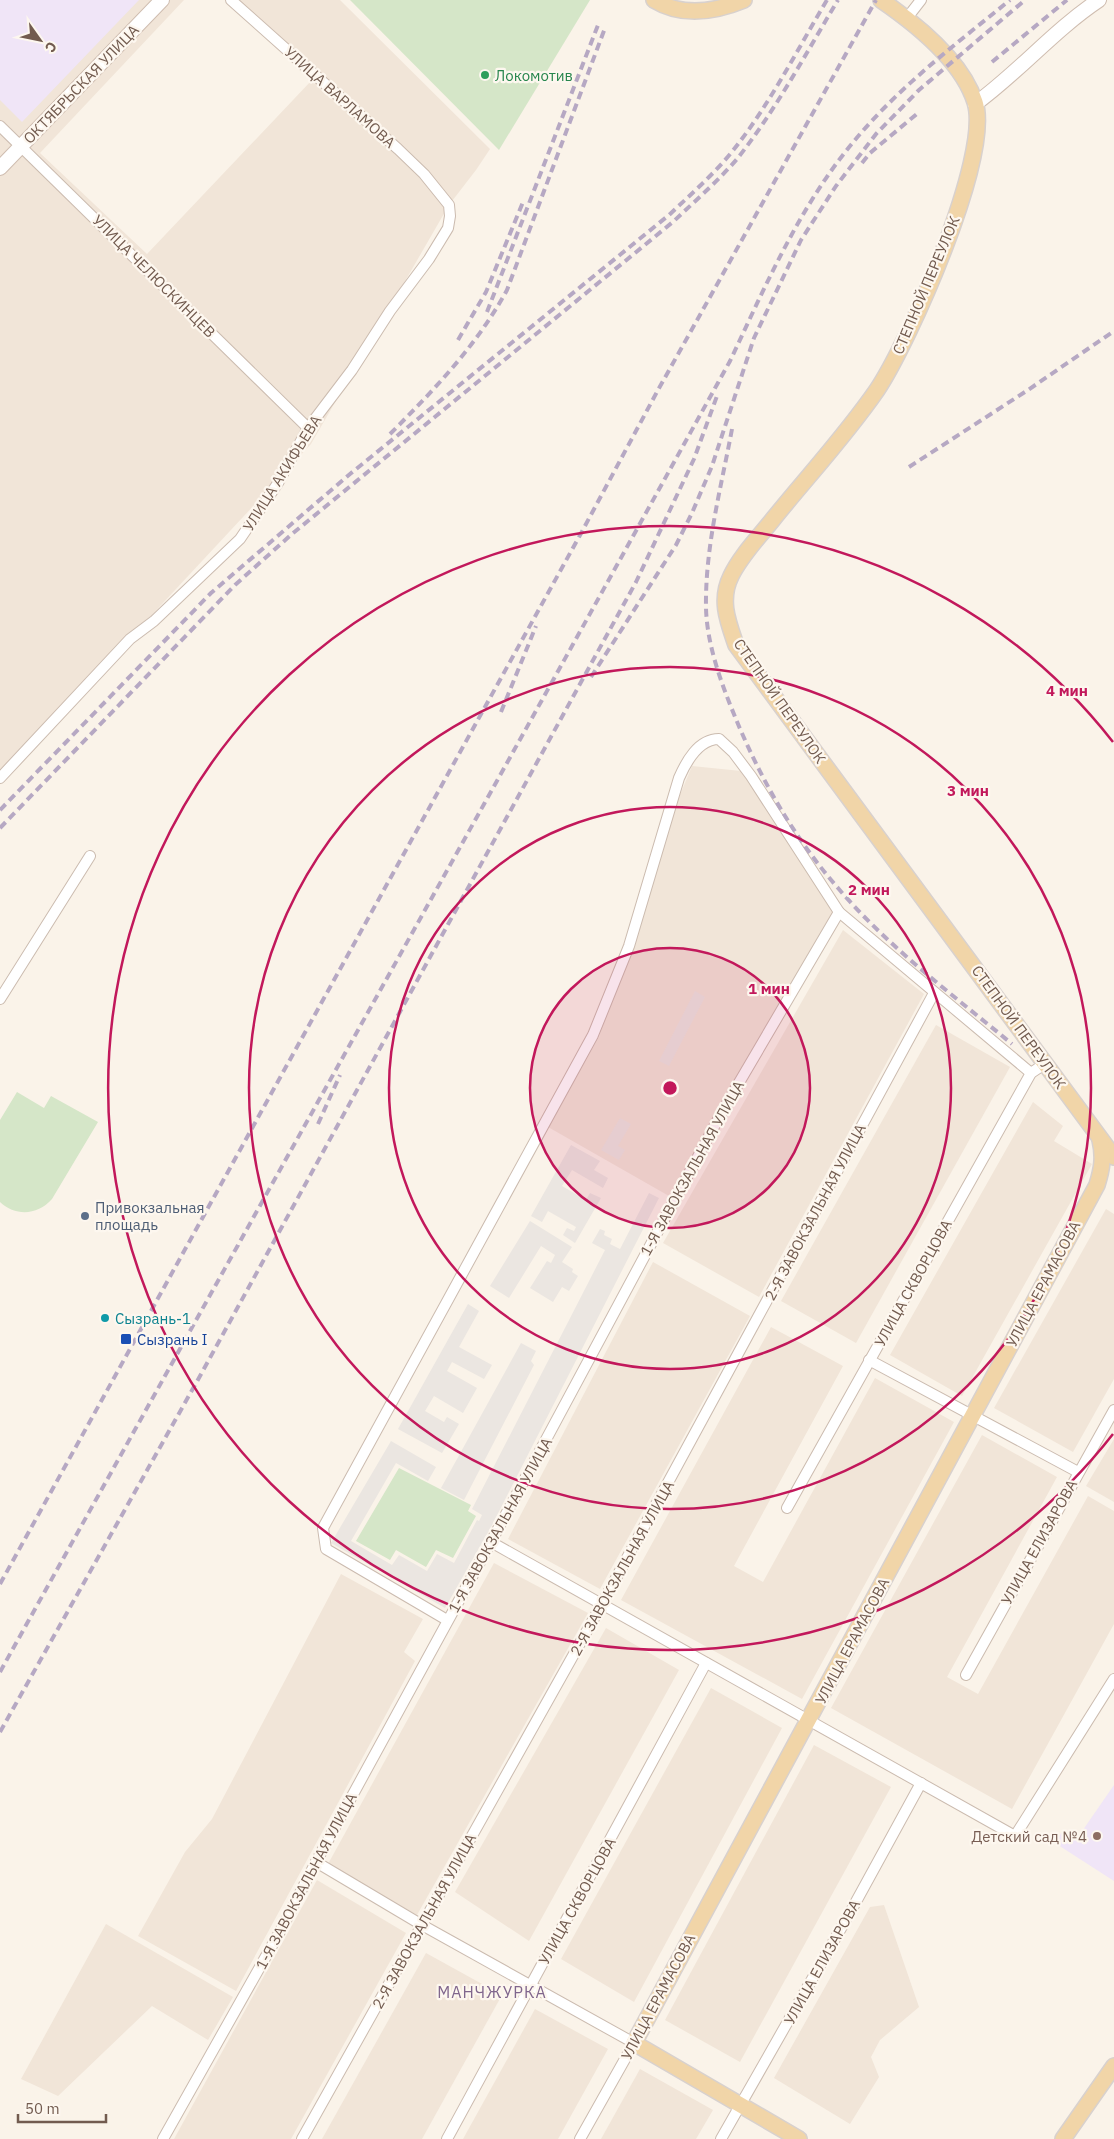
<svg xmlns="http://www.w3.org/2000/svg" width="1114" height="2139" font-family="'IBM Plex Sans',sans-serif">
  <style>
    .residential { fill: #f1e5d8 }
    .industrial { fill: #ebe6e1 }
    .education { fill: #f0e5f7 }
    .green { fill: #d5e6c8 }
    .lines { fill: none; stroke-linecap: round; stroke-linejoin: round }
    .street-casing { stroke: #cbbbaf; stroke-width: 12 }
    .secondary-casing { stroke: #cfbdb0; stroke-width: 16 }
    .primary-casing { stroke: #d8d1ce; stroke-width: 18 }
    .street { stroke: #fff; stroke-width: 10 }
    .secondary { stroke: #fff; stroke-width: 14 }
    .primary { stroke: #f1d5a8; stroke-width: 15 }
    .rail { stroke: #b6a8c3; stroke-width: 4; stroke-dasharray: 8 5; stroke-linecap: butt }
    .ring { fill: none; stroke: #c2185b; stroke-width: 2.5 }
    .leisure-dot { fill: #2e9e5b; stroke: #fdf7ef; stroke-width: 2 }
    .service-dot { fill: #5c6f8a; stroke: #fdf7ef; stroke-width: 2 }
    .culture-dot { fill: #0f9aa8; stroke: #fdf7ef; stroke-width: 2 }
    .transit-dot { fill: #1a4fb4; stroke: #fdf7ef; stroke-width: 2 }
    .education-dot { fill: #8d6e63; stroke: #fdf7ef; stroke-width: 2 }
    .labels { text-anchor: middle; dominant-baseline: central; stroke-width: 4.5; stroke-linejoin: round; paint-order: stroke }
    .leisure-label { font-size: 15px; fill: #27864d; stroke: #fdf7ef; text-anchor: start }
    .street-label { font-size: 15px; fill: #725b4f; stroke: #fdf7ef }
    .service-label { font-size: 15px; fill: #4e5e75; stroke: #fdf7ef; text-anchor: start }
    .culture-label { font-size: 15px; fill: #0d838f; stroke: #fdf7ef; text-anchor: start }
    .transit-label { font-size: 15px; fill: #164399; stroke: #fdf7ef; text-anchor: start }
    .education-label { font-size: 15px; fill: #785e54; stroke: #fdf7ef; text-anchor: end }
    .neighbourhood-label { font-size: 16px; letter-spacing: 1px; fill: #80668d; stroke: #fdf7ef }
    .centre { fill: #c2185b; stroke: #fdf7ef; stroke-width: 2.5 }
    .ring-label { font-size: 15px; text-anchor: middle; font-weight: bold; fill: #c2185b; stroke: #fdf7ef; stroke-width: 4.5; stroke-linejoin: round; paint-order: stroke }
  </style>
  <rect width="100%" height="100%" fill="#faf3e9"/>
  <!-- residential -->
  <g class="residential">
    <polygon points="0,0 184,0 40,153 147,254 311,81 225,0 340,0 490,149 476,170 449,205 311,444 0,778"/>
    <polygon points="692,766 741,771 834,912 669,1196 548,1127 599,1037 677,802"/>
    <polygon points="843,930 924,994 759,1297 663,1243"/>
    <polygon points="936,1025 1010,1067 856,1343 781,1301"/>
    <polygon points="1033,1102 1063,1126 1054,1141 1092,1164 962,1396 890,1355"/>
    <polygon points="1106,1209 1114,1214 1114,1379 1073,1452 994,1408"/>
    <polygon points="653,1262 750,1316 600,1589 508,1539"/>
    <polygon points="771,1327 843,1366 734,1566 763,1582 875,1378 954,1422 802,1699 621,1600"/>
    <polygon points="982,1435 1057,1477 947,1677 978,1694 1088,1496 1114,1511 1114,1624 1012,1809 831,1708"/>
    <polygon points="1114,1439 1114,1502 1086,1486"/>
    <polygon points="494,1563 588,1613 417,1915 328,1864"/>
    <polygon points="341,1574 423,1619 404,1652 415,1661 236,1991 138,1936 185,1852 212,1819"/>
    <polygon points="606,1628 679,1670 529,1941 455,1892"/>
    <polygon points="711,1688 782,1728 634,2002 561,1959"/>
    <polygon points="814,1745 891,1787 740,2062 665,2020"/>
    <polygon points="317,1880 406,1933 291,2139 174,2139"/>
    <polygon points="884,1905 919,2007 880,2040 871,2057 879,2077 850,2124 774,2078 870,1907"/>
    <polygon points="106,1924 233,1997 208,2040 152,2006 58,2096 21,2079"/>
    <polygon points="426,1953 502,1995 422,2139 322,2139"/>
    <polygon points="535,2009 608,2049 558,2139 463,2139"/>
    <polygon points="640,2069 713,2110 696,2139 601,2139"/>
  </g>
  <!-- industrial -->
  <g class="industrial">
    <polygon points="695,991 705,997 669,1066 659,1061"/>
    <polygon points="620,1118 631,1124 618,1146 625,1150 619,1160 601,1150"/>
    <polygon points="571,1145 600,1161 594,1170 608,1178 603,1188 572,1170 562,1186 586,1200 590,1193 601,1198 575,1243 563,1235 567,1228 574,1231 576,1227 548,1211 542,1222 531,1216"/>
    <polygon points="649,1193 659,1198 491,1527 445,1608 331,1543 391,1441 436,1467 428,1481 396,1463 351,1541 392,1565 399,1555 427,1571 437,1554 454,1563 477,1520 479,1521 482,1515 472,1509 605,1250 592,1243 600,1229 605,1231 604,1235 612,1239 610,1244 620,1249"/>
    <polygon points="530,1221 572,1247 562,1262 573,1269 572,1272 578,1276 569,1291 562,1287 553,1302 530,1288 547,1261 551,1263 555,1255 541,1246 509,1298 490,1286"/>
    <polygon points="468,1304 479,1311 459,1347 492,1365 484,1379 452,1362 447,1371 477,1388 463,1413 434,1396 425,1411 444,1422 447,1417 459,1424 442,1453 398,1429"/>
    <polygon points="521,1343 536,1351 531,1361 534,1365 464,1500 441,1488"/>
  </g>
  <!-- education -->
  <g class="education">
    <polygon points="0,0 139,0 22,122 0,100"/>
    <polygon points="1114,1785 1114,1881 1055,1843 1062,1832 1076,1840"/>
  </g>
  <!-- green -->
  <g class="green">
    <polygon points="350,0 590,0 499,150"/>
    <path d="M 17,1092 L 44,1108 L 51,1096 L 98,1122 L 52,1199 C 38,1215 16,1217 0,1202 L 0,1120 Z"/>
    <polygon points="399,1468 471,1505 468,1511 476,1516 453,1558 436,1550 426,1567 396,1550 390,1560 356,1541"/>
  </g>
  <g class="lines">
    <defs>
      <g id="street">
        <polyline points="907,18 921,0"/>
        <polyline points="0,126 308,428"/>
        <polyline points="0,778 130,639 154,621 240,539 278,483 308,428 352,370 390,311 429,259 448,228 450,216 449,205 424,174 398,149 231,0"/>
        <polyline points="0,999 90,856"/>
        <polyline points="869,1360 1078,1472"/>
        <polyline points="787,1508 1031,1073 1046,1063"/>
        <polyline points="491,1542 1015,1836 1114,1679"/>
        <path d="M 447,1620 L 326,1549 L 323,1528 L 593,1035 L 629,946 L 679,778 C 686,762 698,739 719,739 L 733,752 L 751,776 L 839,912 L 1031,1073"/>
        <polyline points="966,1675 1114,1410"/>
        <polyline points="316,1862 422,1925 634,2043 580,2139"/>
        <polyline points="163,2139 283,1926 316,1862 491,1542 723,1110 839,912"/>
        <polyline points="302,2139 602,1604 934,993"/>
        <polyline points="447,2139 706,1663"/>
        <polyline points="721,2139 852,1909 921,1783"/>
      </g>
      <g id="secondary">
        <path d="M 975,104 C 1019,72 1054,30 1099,0"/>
        <polyline points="0,168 162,0"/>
      </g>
      <g id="primary">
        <path d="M 654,0 C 682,17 715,12 744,0"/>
        <path d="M 881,0 C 916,24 962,61 975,102 C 992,156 909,342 877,390 C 846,435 808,476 774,518 C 760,536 741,555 731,576 C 719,600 728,622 736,645 L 1114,1157"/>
        <path d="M 799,2139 L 634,2043 L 1097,1185 C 1102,1169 1104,1157 1100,1140"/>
        <polyline points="1063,2139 1114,2066"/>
      </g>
    </defs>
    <!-- street casing -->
    <use href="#street" class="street-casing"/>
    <!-- secondary casing -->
    <use href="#secondary" class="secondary-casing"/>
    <!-- primary casing -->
    <use href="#primary" class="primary-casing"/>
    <!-- street -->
    <use href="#street" class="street"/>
    <!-- secondary -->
    <use href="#secondary" class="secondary"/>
    <!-- primary -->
    <use href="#primary" class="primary"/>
    <!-- rail -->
    <g class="rail">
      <polyline points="992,62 1067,0"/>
      <polyline points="862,163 870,153 918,113"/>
      <polyline points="487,312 598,25"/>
      <polyline points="458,340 486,292 523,202"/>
      <path d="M 732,429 C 721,488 705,547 706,608 C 707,647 723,688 738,724 C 763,783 795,839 838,888 C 888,947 953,995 1012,1044"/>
      <path d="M 390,434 C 435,389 477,345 507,290 L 605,28"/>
      <polyline points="909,467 1028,390 1114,331"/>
      <polyline points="591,677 676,545 692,513 712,466 754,338 801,240 836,186 876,134 919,90 1025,0"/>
      <polyline points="501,712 536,626"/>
      <path d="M 0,810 L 211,593 L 350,474 L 669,215 C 690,195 712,176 731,153 C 769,106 796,52 827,0"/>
      <path d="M 0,828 L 235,585 L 292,534 L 674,221 C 695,201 718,181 737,159 C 776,110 806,53 838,0"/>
      <polyline points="318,1124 340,1075"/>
      <polyline points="0,1584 579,537 658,390 876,0"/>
      <path d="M 0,1672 C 243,1235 488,799 730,361 C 766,285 800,205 855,140 C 900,86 956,44 1010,0"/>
      <polyline points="0,1732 200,1376 636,582 694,459 717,396"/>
    </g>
  </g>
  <!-- distance rings -->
  <circle cx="670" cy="1088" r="140" fill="#c2185b" fill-opacity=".12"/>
  <g class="ring">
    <circle cx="670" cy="1088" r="140"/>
    <circle cx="670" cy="1088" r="281"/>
    <circle cx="670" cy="1088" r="421"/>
    <path d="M1113 1434A562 562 0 1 1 1113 742"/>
  </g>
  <!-- markers -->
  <circle class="leisure-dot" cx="485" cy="75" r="5"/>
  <circle class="service-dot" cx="85" cy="1216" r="5"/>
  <circle class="culture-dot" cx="105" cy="1318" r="5"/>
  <rect class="transit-dot" x="120" y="1333" width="12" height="12" rx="2.5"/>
  <circle class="education-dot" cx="1097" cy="1836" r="5"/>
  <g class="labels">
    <!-- leisure labels -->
    <g class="leisure-label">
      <text x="495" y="75">Локомотив</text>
    </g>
    <!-- street labels -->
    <g class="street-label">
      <text transform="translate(81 84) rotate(-46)">ОКТЯБРЬСКАЯ УЛИЦА</text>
      <text transform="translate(340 97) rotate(42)">УЛИЦА ВАРЛАМОВА</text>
      <text transform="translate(154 276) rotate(45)">УЛИЦА ЧЕЛЮСКИНЦЕВ</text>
      <text transform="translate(926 285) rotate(-67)">СТЕПНОЙ ПЕРЕУЛОК</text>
      <text transform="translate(282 473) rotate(-58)">УЛИЦА АКИФЬЕВА</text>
      <text transform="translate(780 701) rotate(55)">СТЕПНОЙ ПЕРЕУЛОК</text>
      <text transform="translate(1019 1027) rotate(54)">СТЕПНОЙ ПЕРЕУЛОК</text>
      <text transform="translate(692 1168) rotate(-61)">1-Я ЗАВОКЗАЛЬНАЯ УЛИЦА</text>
      <text transform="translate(815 1212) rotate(-62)">2-Я ЗАВОКЗАЛЬНАЯ УЛИЦА</text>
      <text transform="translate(913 1283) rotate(-61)">УЛИЦА СКВОРЦОВА</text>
      <text transform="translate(1043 1284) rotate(-62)">УЛИЦА ЕРАМАСОВА</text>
      <text transform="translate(500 1525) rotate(-61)">1-Я ЗАВОКЗАЛЬНАЯ УЛИЦА</text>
      <text transform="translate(1039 1542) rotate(-61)">УЛИЦА ЕЛИЗАРОВА</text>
      <text transform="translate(622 1568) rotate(-61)">2-Я ЗАВОКЗАЛЬНАЯ УЛИЦА</text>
      <text transform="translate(852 1641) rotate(-62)">УЛИЦА ЕРАМАСОВА</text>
      <text transform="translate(306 1881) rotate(-62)">1-Я ЗАВОКЗАЛЬНАЯ УЛИЦА</text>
      <text transform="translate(577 1901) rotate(-61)">УЛИЦА СКВОРЦОВА</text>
      <text transform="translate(424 1921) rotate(-61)">2-Я ЗАВОКЗАЛЬНАЯ УЛИЦА</text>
      <text transform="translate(822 1962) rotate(-61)">УЛИЦА ЕЛИЗАРОВА</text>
      <text transform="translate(658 1997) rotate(-62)">УЛИЦА ЕРАМАСОВА</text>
    </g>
    <!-- service labels -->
    <g class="service-label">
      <text x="95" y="1207">Привокзальная<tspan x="95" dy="17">площадь</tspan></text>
    </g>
    <!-- culture labels -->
    <g class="culture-label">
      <text x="115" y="1318">Сызрань-1</text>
    </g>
    <!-- transit labels -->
    <g class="transit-label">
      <text x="137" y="1339">Сызрань I</text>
    </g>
    <!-- education labels -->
    <g class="education-label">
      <text x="1087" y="1836">Детский сад №4</text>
    </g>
    <!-- neighbourhood labels -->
    <g class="neighbourhood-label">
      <text x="492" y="1992">МАНЧЖУРКА</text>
    </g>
  </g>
  <circle cx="670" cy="1088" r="8" class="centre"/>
  <g class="ring-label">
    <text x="1067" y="696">4 мин</text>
    <text x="968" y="796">3 мин</text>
    <text x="869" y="895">2 мин</text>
    <text x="769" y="994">1 мин</text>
  </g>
  <!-- north arrow -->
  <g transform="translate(40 40) rotate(123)" stroke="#fdf7ef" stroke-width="4" paint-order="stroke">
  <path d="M0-4L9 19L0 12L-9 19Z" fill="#725b4f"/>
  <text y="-8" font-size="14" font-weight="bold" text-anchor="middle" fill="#725b4f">С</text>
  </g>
  <!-- scale -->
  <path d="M18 2114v8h88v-8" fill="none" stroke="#725b4f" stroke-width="2.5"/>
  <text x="25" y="2114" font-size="15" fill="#725b4f" stroke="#fdf7ef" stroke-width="4" paint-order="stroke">50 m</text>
</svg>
